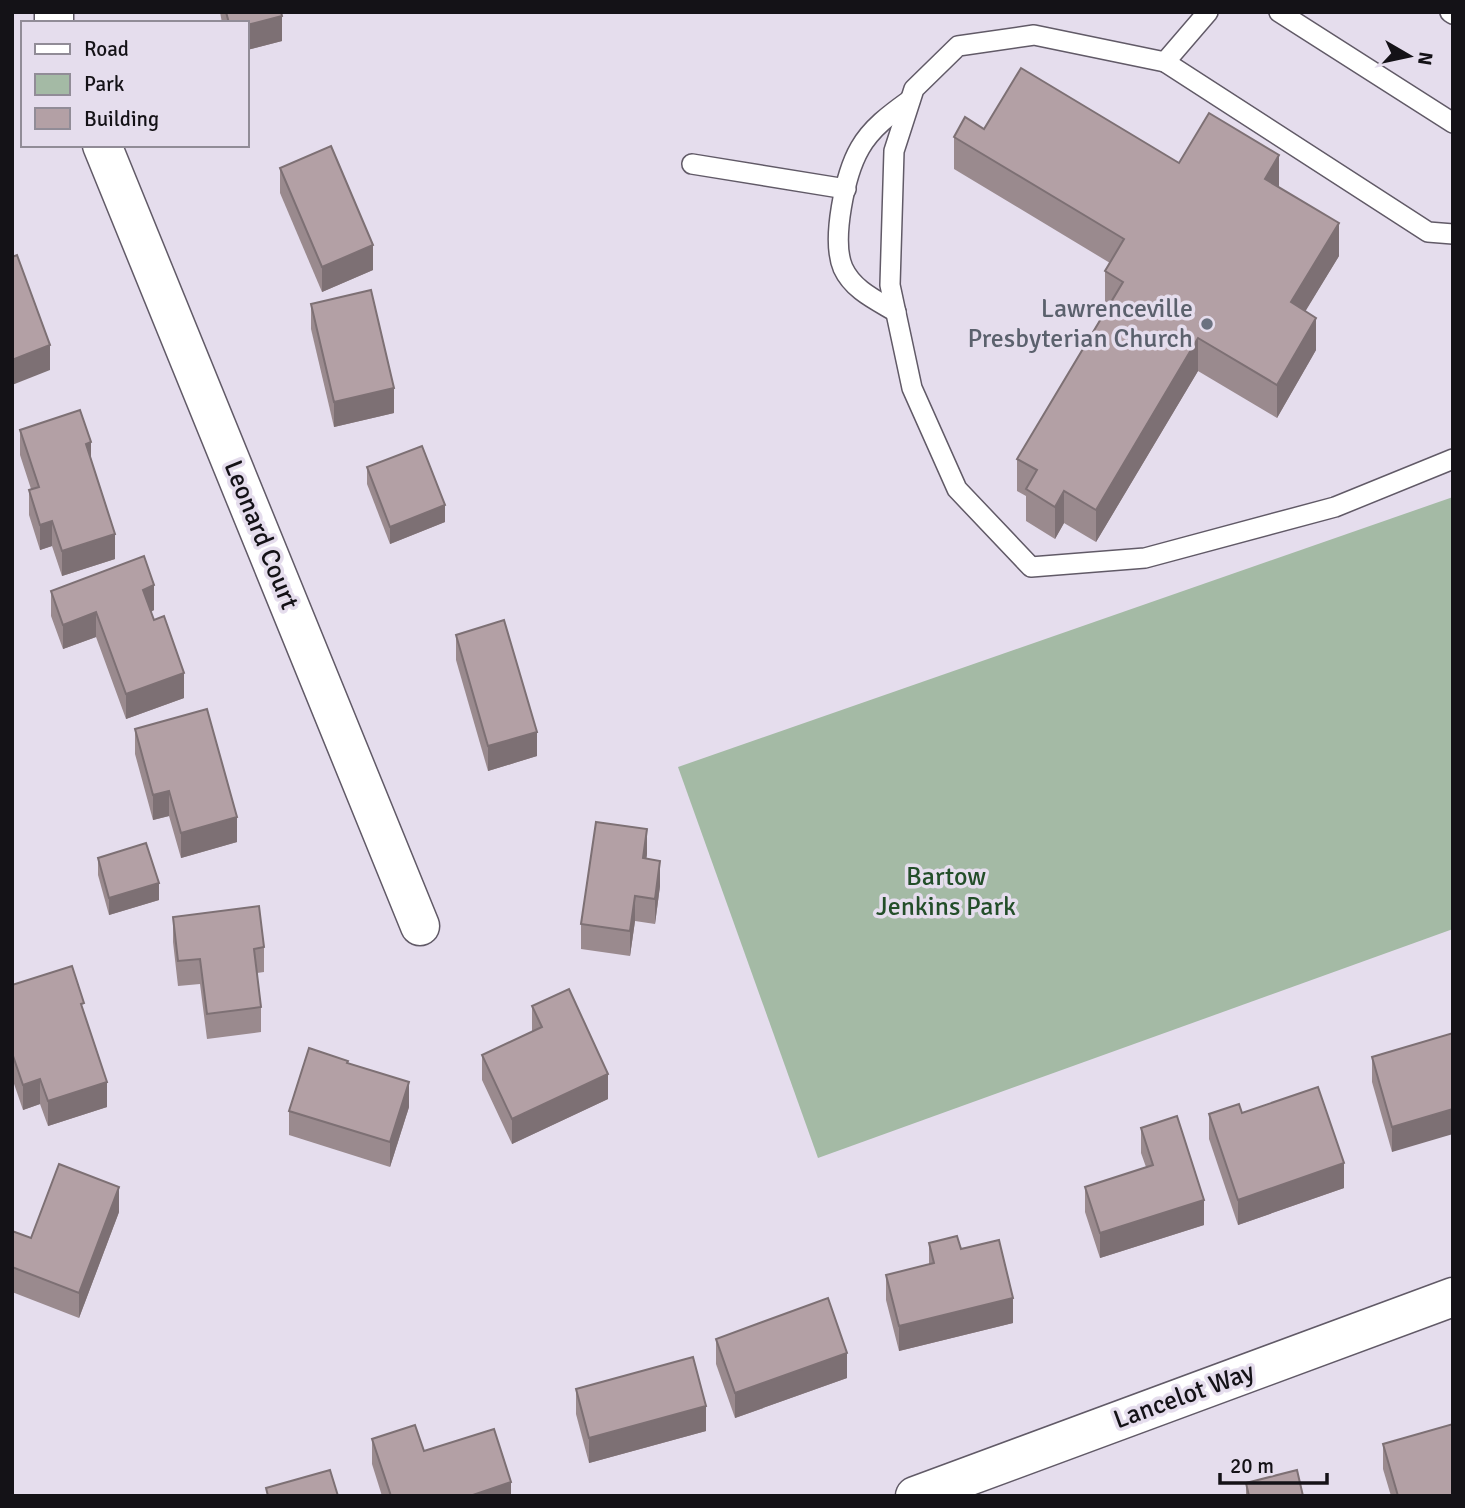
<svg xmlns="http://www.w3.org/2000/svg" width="1465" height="1508" font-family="Signika,sans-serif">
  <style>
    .green { fill: #a4baa5 }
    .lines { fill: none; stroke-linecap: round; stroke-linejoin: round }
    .service-casing { stroke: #615a67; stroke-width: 22 }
    .minor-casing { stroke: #615a67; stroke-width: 41 }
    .service { stroke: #fff; stroke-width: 19 }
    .minor { stroke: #fff; stroke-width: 38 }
    .wall { fill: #9a8a8e }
    .shaded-wall { fill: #7d7074 }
    .building { fill: #b3a0a5; stroke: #7d7074; stroke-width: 2 }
    .worship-dot { fill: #6b7280; stroke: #e5dded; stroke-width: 2.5 }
    .labels { text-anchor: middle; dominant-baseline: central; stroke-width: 7; stroke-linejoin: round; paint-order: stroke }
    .worship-label { font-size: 26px; fill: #5b616d; stroke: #e5dded; text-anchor: end }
    .street-label { font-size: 26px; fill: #141217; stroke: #e5dded }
    .park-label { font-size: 26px; fill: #234e29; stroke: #e5dded }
  </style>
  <rect width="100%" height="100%" fill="#e5dded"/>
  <!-- green -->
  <polygon class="green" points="1453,497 1453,929 818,1158 678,767"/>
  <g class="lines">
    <defs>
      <g id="service">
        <polyline points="1208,12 1165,62 1428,232 1453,234"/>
        <polyline points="1279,12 1453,123"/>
        <polyline points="1450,12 1453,14"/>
        <polyline points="1165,62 1034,35 958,46 914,89 894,151 890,285 912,388 957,489 1031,567 1145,558 1335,507 1453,459"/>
        <polyline points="692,164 846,189"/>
        <path d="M 896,312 C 876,300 853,290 843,268 C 831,240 845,174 860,148 C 872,127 892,113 910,100"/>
      </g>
      <g id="minor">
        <polyline points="54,23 54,12"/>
        <polyline points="102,145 420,926"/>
        <polyline points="915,1496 1453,1297"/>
      </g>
    </defs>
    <!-- service casing -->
    <use href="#service" class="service-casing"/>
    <!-- minor casing -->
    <use href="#minor" class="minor-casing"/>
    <!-- service -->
    <use href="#service" class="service"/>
    <!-- minor -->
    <use href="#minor" class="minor"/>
  </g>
  <!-- wall -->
  <g class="wall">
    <polygon points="220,12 281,12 282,41 247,50 247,23 222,23"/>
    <polygon points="984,129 1179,163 1279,187 1339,256 1305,311 1316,350 1277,418 1198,371 1096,542 1064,523 1055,539 1026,521 1026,496 1017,491 1017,459 1108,306 1105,304 1105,271 1110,263 954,169 954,137"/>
    <polygon points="280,168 373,270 322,292 280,193"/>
    <polygon points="311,304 394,413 334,427 311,329"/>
    <polygon points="20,430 91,458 115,559 62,576 52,546 40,550 29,515 29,490 31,489 20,455"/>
    <polygon points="367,467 445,522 390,544 367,484"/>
    <polygon points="51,591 154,610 151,612 184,698 126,719 96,637 63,649 51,616"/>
    <polygon points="456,635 537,756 488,771 456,660"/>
    <polygon points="135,729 237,842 181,858 169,816 153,820 135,754"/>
    <polygon points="647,854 646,859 660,886 655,924 635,921 630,956 581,949 581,924"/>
    <polygon points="98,858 159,900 109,915 98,875"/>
    <polygon points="173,917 264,947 264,972 257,973 261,1007 261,1032 207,1039 200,984 178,986 173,942"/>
    <polygon points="12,985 84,1013 107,1107 48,1126 40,1104 23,1110 12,1078"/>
    <polygon points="532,1006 608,1099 512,1144 482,1080 482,1055 532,1032"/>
    <polygon points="1453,1033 1392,1152 1372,1082 1372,1057"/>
    <polygon points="409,1107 390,1167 289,1135 289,1111"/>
    <polygon points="1209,1114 1344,1188 1238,1225 1209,1139"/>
    <polygon points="1141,1128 1204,1225 1100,1258 1085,1212 1085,1187 1146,1167 1141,1153"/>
    <polygon points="119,1212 79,1318 12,1292 12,1231 31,1238"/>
    <polygon points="929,1243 961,1249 1013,1323 899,1351 886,1300 886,1275 929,1264"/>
    <polygon points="716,1339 847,1378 735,1418 716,1364"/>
    <polygon points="576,1389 706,1431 589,1463 576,1414"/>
    <polygon points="372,1439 511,1496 382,1496 372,1464"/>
    <polygon points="1383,1444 1453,1496 1391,1496 1383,1469"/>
    <polygon points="1246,1483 1303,1496 1246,1496"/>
  </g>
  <!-- shaded-wall -->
  <g class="shaded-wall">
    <polygon points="282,16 282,41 247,50 247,25"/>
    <polygon points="1279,155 1279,188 1265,179"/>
    <polygon points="1339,223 1339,256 1291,335 1291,302"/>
    <polygon points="373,245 373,270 322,292 322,267"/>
    <polygon points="1316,318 1316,350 1277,418 1277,385"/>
    <polygon points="1198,338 1198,371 1096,542 1096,510"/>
    <polygon points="50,345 50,370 12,385 12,360"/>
    <polygon points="394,388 394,413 334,427 334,402"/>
    <polygon points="91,442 91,467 86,444"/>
    <polygon points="1064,491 1064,523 1055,539 1055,507"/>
    <polygon points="445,505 445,522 390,544 390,527"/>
    <polygon points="52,521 52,546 40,550 40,525"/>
    <polygon points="115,534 115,559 62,576 62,551"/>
    <polygon points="154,585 154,610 143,615 143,590"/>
    <polygon points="96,612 96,637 63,649 63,625"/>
    <polygon points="184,673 184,698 126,719 126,694"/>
    <polygon points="537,732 537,756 488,771 488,746"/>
    <polygon points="169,791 169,816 153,820 153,795"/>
    <polygon points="237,817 237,842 181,858 181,833"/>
    <polygon points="647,829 647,854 643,883 643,858"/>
    <polygon points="660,861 660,886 655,924 655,899"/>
    <polygon points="159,883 159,900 109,915 109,898"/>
    <polygon points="635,896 635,921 630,956 630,931"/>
    <polygon points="608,1074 608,1099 512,1144 512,1119"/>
    <polygon points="40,1079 40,1104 23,1110 23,1085"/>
    <polygon points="107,1082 107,1107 48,1126 48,1101"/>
    <polygon points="409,1082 409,1107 390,1167 390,1142"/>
    <polygon points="1453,1109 1453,1134 1392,1152 1392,1127"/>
    <polygon points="1344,1163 1344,1188 1238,1225 1238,1200"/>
    <polygon points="119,1187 119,1212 79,1318 79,1293"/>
    <polygon points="1204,1200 1204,1225 1100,1258 1100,1233"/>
    <polygon points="1013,1298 1013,1323 899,1351 899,1326"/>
    <polygon points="847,1353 847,1378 735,1418 735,1393"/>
    <polygon points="706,1406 706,1431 589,1463 589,1438"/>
    <polygon points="511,1482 511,1496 470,1496"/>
  </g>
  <!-- building -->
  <g class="building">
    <polygon points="226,12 281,12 282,16 247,25 247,23 229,23"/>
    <polygon points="1021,68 1179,163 1209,113 1279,155 1265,179 1339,223 1291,302 1316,318 1277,385 1198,338 1096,510 1064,491 1055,507 1026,489 1037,470 1017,459 1123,282 1105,271 1124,239 954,137 965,117 984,129"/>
    <polygon points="331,146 373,245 322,267 280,168"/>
    <polygon points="17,255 50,345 12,360 12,257"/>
    <polygon points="371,290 394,388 334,402 311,304"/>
    <polygon points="80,410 91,442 86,444 115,534 62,551 52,521 40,525 29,490 39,487 20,430"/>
    <polygon points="422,446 445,505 390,527 367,467"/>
    <polygon points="144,556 154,585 143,590 154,620 164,616 184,673 126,694 96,612 63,625 51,591"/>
    <polygon points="504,620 537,732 488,746 456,635"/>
    <polygon points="207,709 237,817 181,833 169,791 153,795 135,729"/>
    <polygon points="596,822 647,829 643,858 660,861 655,899 635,896 630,931 581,924"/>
    <polygon points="146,843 159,883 109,898 98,858"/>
    <polygon points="259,906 264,947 254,949 261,1007 207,1014 200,959 178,961 173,917"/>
    <polygon points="72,966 84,1003 81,1004 107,1082 48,1101 40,1079 23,1085 12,1053 12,985"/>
    <polygon points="569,989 608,1074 512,1119 482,1055 542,1027 532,1006"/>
    <polygon points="1453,1033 1453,1109 1392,1127 1372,1057"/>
    <polygon points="309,1048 348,1061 347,1063 409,1082 390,1142 289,1111"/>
    <polygon points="1318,1087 1344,1163 1238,1200 1209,1114 1239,1104 1242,1113"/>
    <polygon points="1177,1116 1204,1200 1100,1233 1085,1187 1153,1165 1141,1128"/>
    <polygon points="59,1164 119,1187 79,1293 12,1267 12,1231 31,1238"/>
    <polygon points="957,1236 961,1249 999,1240 1013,1298 899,1326 886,1275 934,1263 929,1243"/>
    <polygon points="828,1298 847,1353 735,1393 716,1339"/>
    <polygon points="693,1357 706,1406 589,1438 576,1389"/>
    <polygon points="1453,1424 1453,1496 1398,1496 1383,1444"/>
    <polygon points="415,1425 424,1451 494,1429 511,1482 470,1496 391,1496 372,1439"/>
    <polygon points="330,1470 338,1496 268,1496 266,1488"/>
    <polygon points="1297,1470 1303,1496 1249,1496 1246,1483"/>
  </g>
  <!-- markers -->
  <circle class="worship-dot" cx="1207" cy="324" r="7"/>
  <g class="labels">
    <!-- worship labels -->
    <g class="worship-label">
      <text x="1193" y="309">Lawrenceville<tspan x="1193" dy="30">Presbyterian Church</tspan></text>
    </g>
    <!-- street labels -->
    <g class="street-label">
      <text transform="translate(261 535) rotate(68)">Leonard Court</text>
      <text transform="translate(1184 1396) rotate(-20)">Lancelot Way</text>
    </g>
    <!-- park labels -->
    <g class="park-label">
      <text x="946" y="877">Bartow<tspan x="946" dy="30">Jenkins Park</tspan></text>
    </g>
  </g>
  <!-- border -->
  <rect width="1465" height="1508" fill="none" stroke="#141217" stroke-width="28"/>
  <!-- legend -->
  <rect x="21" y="21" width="228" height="126" fill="#e5dded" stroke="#918c97" stroke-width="2"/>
  <rect x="35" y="44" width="35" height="10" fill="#ffffff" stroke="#918c97" stroke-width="2"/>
  <text x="84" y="56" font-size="21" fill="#141217">Road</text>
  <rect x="35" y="74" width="35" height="21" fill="#a4baa5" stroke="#918c97" stroke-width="2"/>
  <text x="84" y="91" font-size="21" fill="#141217">Park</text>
  <rect x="35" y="108" width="35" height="21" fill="#b3a0a5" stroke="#918c97" stroke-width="2"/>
  <text x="84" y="126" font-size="21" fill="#141217">Building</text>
  <!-- north arrow -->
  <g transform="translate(1409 56) rotate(99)" stroke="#e5dded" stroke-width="5" paint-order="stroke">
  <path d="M0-5L12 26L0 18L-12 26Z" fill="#141217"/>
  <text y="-10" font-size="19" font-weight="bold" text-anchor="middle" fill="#141217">N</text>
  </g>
  <!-- scale -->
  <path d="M1220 1473v10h107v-10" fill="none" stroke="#141217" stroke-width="3.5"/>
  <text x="1230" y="1473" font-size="21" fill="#141217" stroke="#e5dded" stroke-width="5" paint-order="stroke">20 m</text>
</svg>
